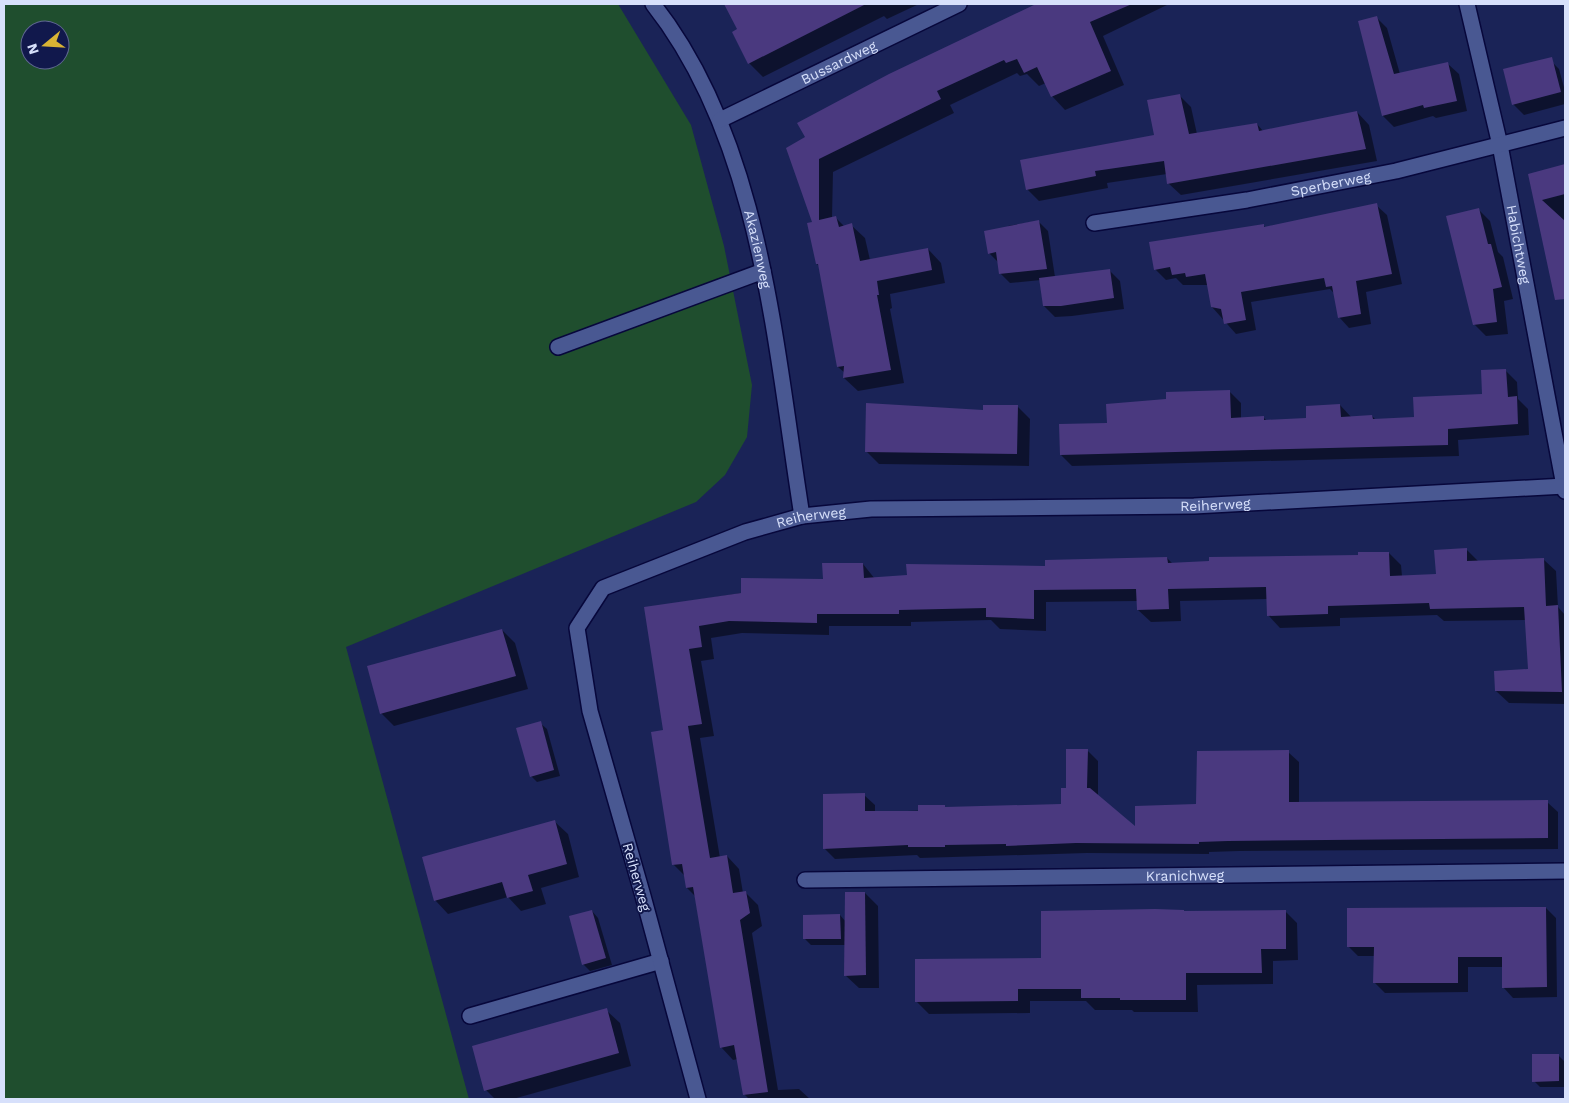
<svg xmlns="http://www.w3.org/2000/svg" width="1569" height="1103" font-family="'Work Sans',sans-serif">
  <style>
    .green { fill: #1f4e2e; fill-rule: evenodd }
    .shadow { fill: #0007 }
    .building { fill: #4a397f }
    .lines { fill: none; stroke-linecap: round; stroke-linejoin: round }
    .minor-casing { stroke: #07073b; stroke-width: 18 }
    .minor { stroke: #495892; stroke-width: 15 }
    .labels { text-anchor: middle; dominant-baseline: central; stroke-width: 4; stroke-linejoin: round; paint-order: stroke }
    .street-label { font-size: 14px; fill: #d7e0fb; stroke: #11184c }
  </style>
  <rect width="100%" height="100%" fill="#1a2357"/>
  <!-- green -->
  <path class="green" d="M 4,4 L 618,4 L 691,125 L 724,246 L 752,385 L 747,437 L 725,475 L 696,502 L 346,647 L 469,1099 L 4,1099 ZM 30,30 L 60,30 L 60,60 L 30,60 Z"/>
  <!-- shadow -->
  <g class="shadow">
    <polygon points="725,4 919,4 887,19 884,16 763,77 749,63 739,30"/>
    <polygon points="1040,4 1169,4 1103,36 1124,85 1065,110 1052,96 1046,83 1039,86 1027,74 1020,76 1017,73 950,105 954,113 833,172 832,218 835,217 844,226 851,225 865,238 870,260 928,249 941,263 945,283 890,294 892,308 890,309 904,383 858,391 844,378 845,373 838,367 819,266 817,264 807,138 890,75"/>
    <polygon points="1376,17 1387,28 1400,74 1448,64 1459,74 1467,111 1436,118 1433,116 1394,127 1383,116 1359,22"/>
    <polygon points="1549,59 1559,69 1565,91 1565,104 1524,115 1513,104"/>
    <polygon points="1179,95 1191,107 1197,134 1257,124 1263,131 1357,112 1369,125 1377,161 1181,195 1168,183 1167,174 1107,183 1108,188 1039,201 1027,189 1156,136"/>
    <polygon points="1565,165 1565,281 1563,281 1530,175"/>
    <polygon points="1376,205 1387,215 1402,284 1366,292 1371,324 1349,328 1339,317 1335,294 1330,289 1251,302 1256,330 1236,334 1212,307 1208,285 1183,285 1176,278 1166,280 1155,269 1263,225 1266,228"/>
    <polygon points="1478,209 1490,221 1498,252 1503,257 1513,299 1504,301 1508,334 1486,336 1474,324"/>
    <polygon points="1038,221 1048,231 1055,277 1109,270 1120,281 1124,309 1072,316 1055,317 1044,306 1041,280 1010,283 1000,273 999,263 989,253 1009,229 1008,226"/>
    <polygon points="1505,370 1517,382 1518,399 1528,409 1529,435 1458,440 1459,456 1072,466 1061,455 1108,424 1168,400 1229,391 1241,403 1241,418 1263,417 1267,421 1308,419 1340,405 1352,418 1372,416 1376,420 1415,418 1483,395"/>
    <polygon points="1017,406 1030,419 1029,466 879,464 866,451 984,411"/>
    <polygon points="1466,549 1479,562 1543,559 1556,571 1558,607 1565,615 1565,704 1509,703 1496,691 1529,671 1526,620 1444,621 1437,615 1340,618 1340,626 1280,628 1268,615 1268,599 1180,601 1181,621 1151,622 1138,610 1138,601 1046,602 1046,631 1000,629 991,620 911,622 911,626 829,626 829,635 742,633 711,638 714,659 701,661 714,736 700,738 720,858 727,856 739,869 743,893 746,893 758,905 762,926 752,933 778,1090 799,1089 810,1099 749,1099 745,1095 738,1059 733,1060 721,1047 695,896 687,888 685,876 673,864 665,731 645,608 824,580 863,564 875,579 1167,558 1173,564 1360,557 1389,553 1401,565 1402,576 1437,575"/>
    <polygon points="502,630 515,643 528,689 394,726 381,713"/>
    <polygon points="540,723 547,729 560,776 537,782 531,776"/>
    <polygon points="1087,750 1098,761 1098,796 1136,829 1198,806 1288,752 1299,762 1299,803 1547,802 1558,812 1558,849 1239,851 1209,852 1209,854 1087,853 920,858 917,855 835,859 824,848 864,795 875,805 875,812 1063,806 1067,789"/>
    <polygon points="554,821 568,834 579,877 541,888 546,904 521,911 508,897 448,914 435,900"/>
    <polygon points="865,893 878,906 879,988 859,988 845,975 846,945 811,945 805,939 840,915 846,922"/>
    <polygon points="1546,908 1556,918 1557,997 1513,998 1503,987 1503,967 1468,967 1468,992 1385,993 1375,983 1375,956 1358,956 1348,946"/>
    <polygon points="592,911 598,918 612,965 590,971 583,964"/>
    <polygon points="1285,911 1297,923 1298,960 1273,961 1273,984 1197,985 1198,1012 1134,1012 1132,1010 1095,1010 1086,1001 1030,1001 1030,1013 929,1014 917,1002 1043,960"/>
    <polygon points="606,1010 620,1023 631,1066 513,1099 495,1099 486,1090"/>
    <polygon points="1558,1055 1565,1062 1565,1087 1540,1087 1534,1081"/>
  </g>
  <!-- building -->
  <g class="building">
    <polygon points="724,4 866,4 748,64 732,32 737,29"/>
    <polygon points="1036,4 1132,4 1090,22 1111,71 1051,97 1037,67 1024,73 1017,59 1006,63 1004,60 937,91 941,99 819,159 819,220 836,216 839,227 852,223 860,261 928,248 932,270 877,281 879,295 877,295 891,370 843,378 844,366 837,367 818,264 816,264 807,223 812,222 786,148 805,137 797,123 889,74"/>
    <polygon points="1377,16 1394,74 1448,62 1457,101 1424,108 1423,105 1382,116 1358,21"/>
    <polygon points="1552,57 1561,92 1512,105 1503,69"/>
    <polygon points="1180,94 1189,134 1257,123 1259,131 1357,111 1366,149 1167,184 1164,161 1095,171 1096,176 1026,190 1020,160 1154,135 1147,100"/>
    <polygon points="1565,164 1565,194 1542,200 1565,221 1565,299 1555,300 1528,174"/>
    <polygon points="1377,203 1392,274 1356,281 1361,314 1338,318 1332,286 1326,287 1324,278 1241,292 1246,320 1224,324 1221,309 1211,307 1205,274 1186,277 1185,273 1172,275 1170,267 1154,270 1149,242 1264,224 1264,227"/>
    <polygon points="1479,208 1488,244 1491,244 1502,287 1493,289 1497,322 1473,325 1446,216"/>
    <polygon points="1039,220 1047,269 999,274 996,252 988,254 984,231"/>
    <polygon points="1110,269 1114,298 1061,306 1043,306 1039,278"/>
    <polygon points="1506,369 1508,397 1517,396 1518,424 1448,429 1448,445 1060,455 1059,424 1107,423 1106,404 1166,399 1166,392 1230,390 1231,418 1264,416 1264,420 1306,418 1306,406 1340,404 1341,417 1372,415 1373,419 1414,417 1413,397 1482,394 1481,370"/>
    <polygon points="866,403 983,410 983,405 1018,405 1017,454 865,452"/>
    <polygon points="1467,548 1467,561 1544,558 1546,606 1558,605 1562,692 1495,691 1494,671 1528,669 1524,607 1430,609 1429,603 1328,606 1328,614 1267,616 1266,587 1168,589 1169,609 1137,610 1136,589 1034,590 1034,619 986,617 986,608 899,610 899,614 817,614 817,623 729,621 699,626 702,647 689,649 702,724 688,726 710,858 727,855 733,893 746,891 750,913 740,920 768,1092 743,1095 734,1045 720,1048 693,887 686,888 682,864 672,865 651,732 663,730 644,607 741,593 741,578 823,579 822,563 863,563 864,578 907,575 906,564 1045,566 1045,560 1167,557 1168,563 1209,561 1209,557 1358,555 1358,552 1389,552 1390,576 1436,574 1434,550"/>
    <polygon points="502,629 516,676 380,714 367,666"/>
    <polygon points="541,721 554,770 530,777 516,728"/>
    <polygon points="1066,749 1088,749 1087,788 1090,788 1135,826 1135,806 1196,804 1197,751 1289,750 1289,802 1548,800 1548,838 1228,841 1199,842 1199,844 1076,843 1006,846 1006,844 945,845 945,847 908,847 908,845 823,849 823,794 865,793 865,811 918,811 918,805 945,805 945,807 1061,804 1061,788 1066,788"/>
    <polygon points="555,820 567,864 528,875 533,891 507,898 502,882 434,901 422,857"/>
    <polygon points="845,892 865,892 866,975 844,976"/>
    <polygon points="1546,907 1547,987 1502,988 1502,957 1458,957 1458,983 1373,983 1374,947 1347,947 1347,908"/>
    <polygon points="1155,909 1184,910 1184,911 1286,910 1286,949 1261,949 1262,973 1186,973 1186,1000 1120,1000 1120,998 1081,998 1081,989 1018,989 1018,1001 915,1002 915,959 1041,958 1041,911"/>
    <polygon points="592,910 606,958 582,965 569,916"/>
    <polygon points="840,914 841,939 803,939 803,915"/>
    <polygon points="607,1008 619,1053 484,1091 472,1046"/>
    <polygon points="1532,1054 1559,1054 1559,1081 1532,1082"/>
  </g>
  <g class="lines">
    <defs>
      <g id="minor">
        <path id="s1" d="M 653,4 C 762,142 775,347 802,516"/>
        <path id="s2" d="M 1467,4 L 1500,145 L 1565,491"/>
        <path id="s3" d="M 720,120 L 959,4"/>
        <path id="s4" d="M 1094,223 L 1247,200 L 1396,171 L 1565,128"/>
        <polyline points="558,347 763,271"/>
        <path id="s5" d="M 805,880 L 1565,871"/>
        <polyline points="470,1016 661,961"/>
        <path id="s6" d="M 698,1099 L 643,896 L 590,711 L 577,628 L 603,588 L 745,532 L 802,516 L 871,509 L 1194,506 L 1565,486"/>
      </g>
    </defs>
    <!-- minor casing -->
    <use href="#minor" class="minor-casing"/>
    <!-- minor -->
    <use href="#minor" class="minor"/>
  </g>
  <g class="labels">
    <!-- street labels -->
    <g class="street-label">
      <text stroke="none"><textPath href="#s3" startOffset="132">Bussardweg</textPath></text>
      <text stroke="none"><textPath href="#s4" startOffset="240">Sperberweg</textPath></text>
      <text stroke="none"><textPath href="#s2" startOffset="246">Habichtweg</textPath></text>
      <text stroke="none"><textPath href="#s1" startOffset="269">Akazienweg</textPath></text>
      <text stroke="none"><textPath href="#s6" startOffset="1160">Reiherweg</textPath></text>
      <text stroke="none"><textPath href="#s6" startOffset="755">Reiherweg</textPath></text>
      <text stroke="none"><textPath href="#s5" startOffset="380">Kranichweg</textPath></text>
      <text transform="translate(637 877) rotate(74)">Reiherweg</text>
    </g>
  </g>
  <!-- border -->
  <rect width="1569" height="1103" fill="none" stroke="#d7e0fb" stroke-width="10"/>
  <!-- north arrow -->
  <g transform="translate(45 45) rotate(252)"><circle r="24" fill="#11184c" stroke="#606892"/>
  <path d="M0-4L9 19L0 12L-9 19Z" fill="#d9b334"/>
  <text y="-8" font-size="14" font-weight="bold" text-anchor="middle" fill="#d7e0fb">N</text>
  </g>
</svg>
